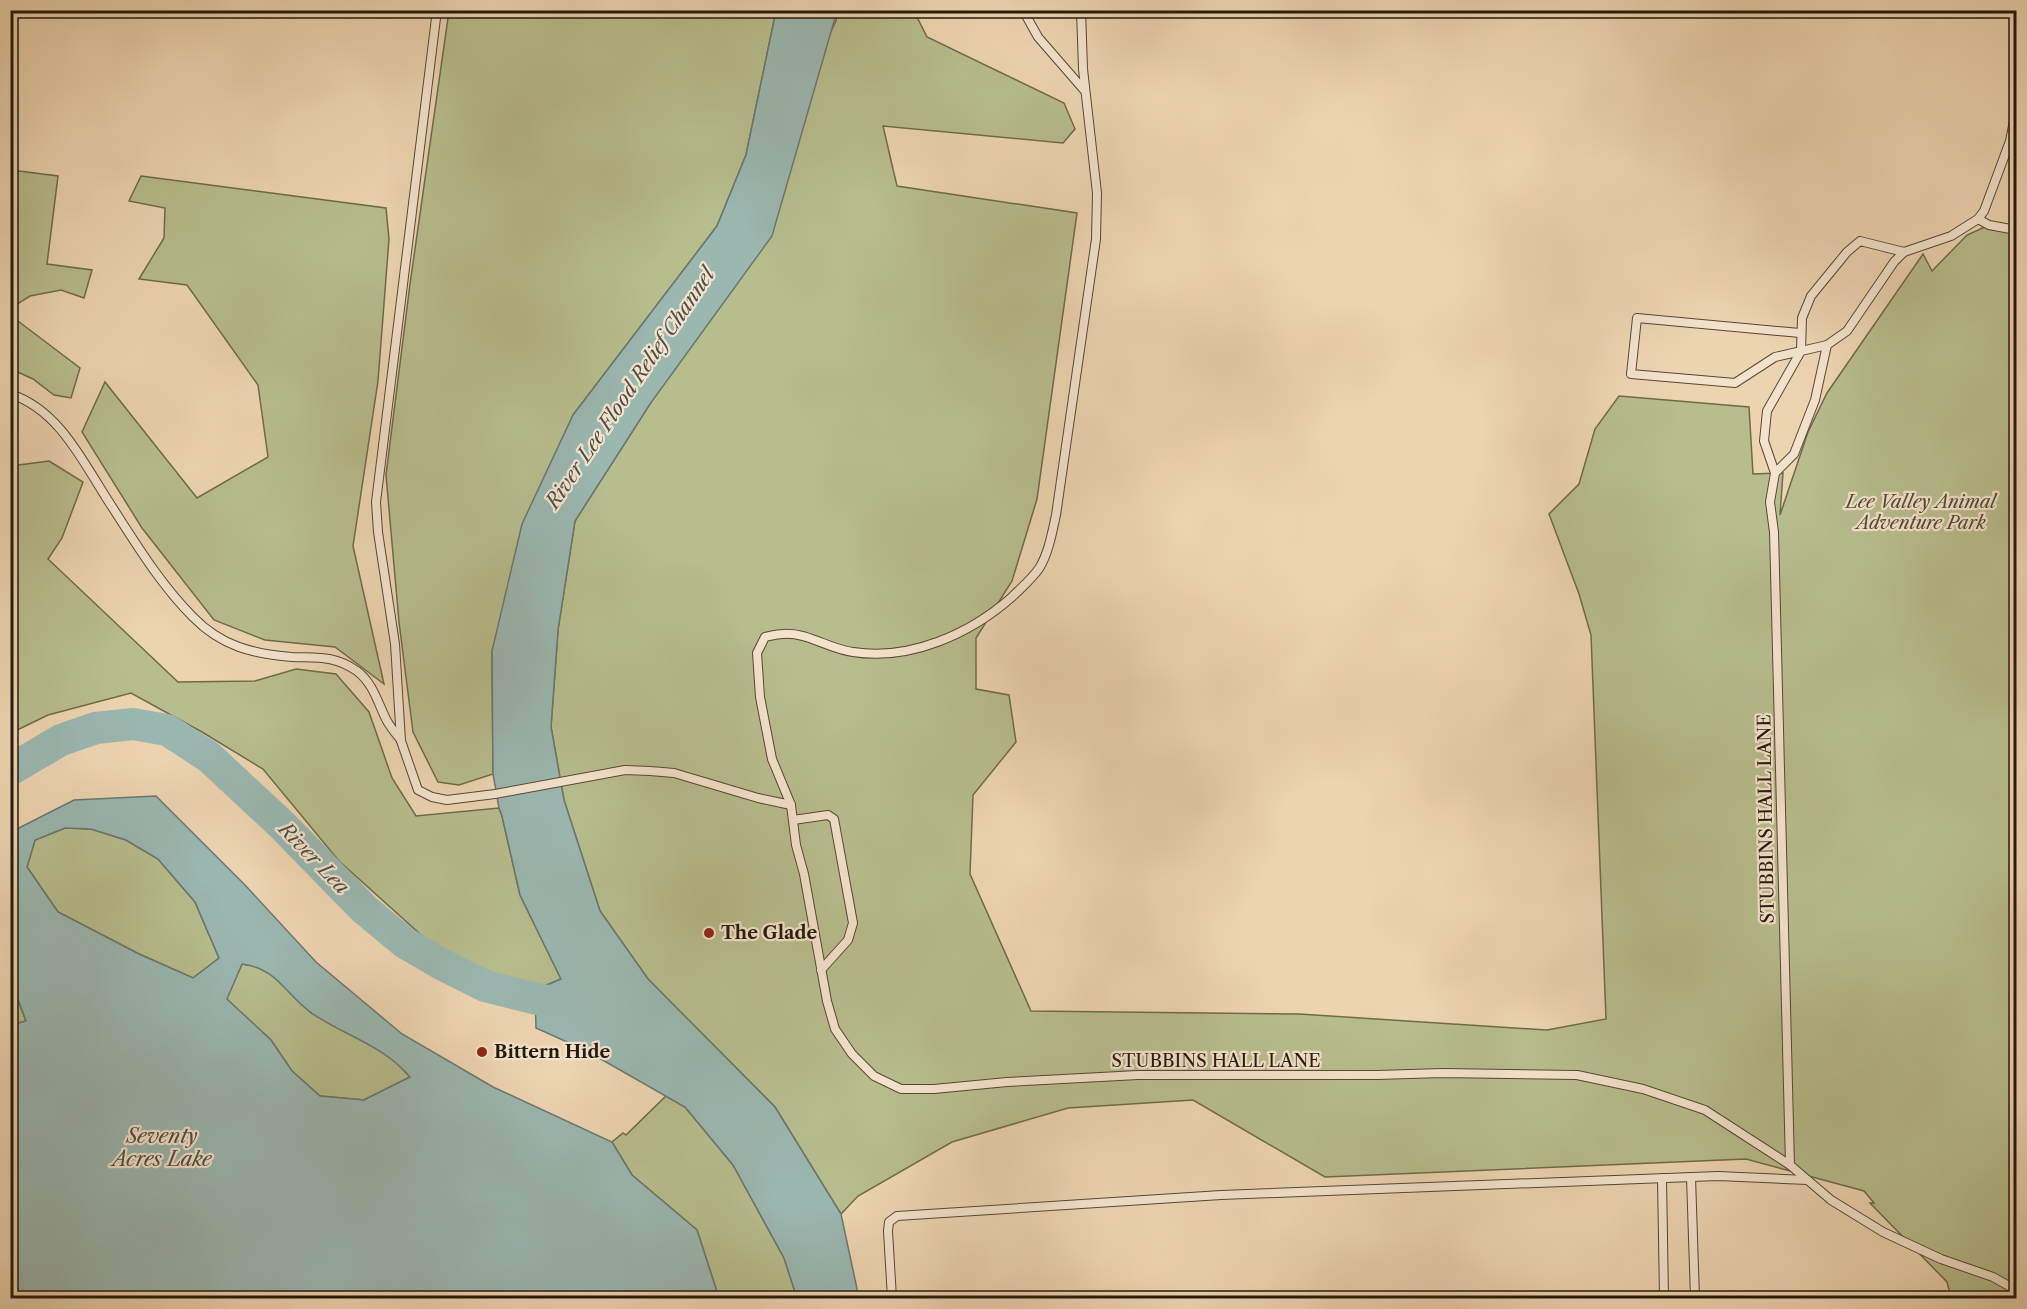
<svg xmlns="http://www.w3.org/2000/svg" width="2027" height="1309" font-family="'Libre Caslon Text',serif">
  <style>
    .green { fill: #b7bd8d; stroke: #6d6b4c; stroke-width: 1.5 }
    .water { fill: #9ab7b0; stroke: #6a786e; stroke-width: 1.5; fill-rule: evenodd }
    .lines { fill: none; stroke-linecap: round; stroke-linejoin: round }
    .river { stroke: #9ab7b0; stroke-width: 32 }
    .lane-casing { stroke: #564835; stroke-width: 10 }
    .lane { stroke: #f3e3cc; stroke-width: 8 }
    .poi-dot { fill: #8f2418; stroke: #f3e3cc; stroke-width: 2 }
    .labels { text-anchor: middle; dominant-baseline: central; stroke-width: 4.5; stroke-linejoin: round; paint-order: stroke }
    .park-label { font-size: 18px; font-style: italic; fill: #4f4a33; stroke: #f3e3cc }
    .street-label { font-size: 18px; fill: #23190c; stroke: #f3e3cc }
    .poi-label { font-size: 18px; font-weight: bold; fill: #23190c; stroke: #f3e3cc; text-anchor: start }
    .water-label { font-size: 20px; font-style: italic; fill: #4d5045; stroke: #f3e3cc }
  </style>
  <rect width="100%" height="100%" fill="#edd4b1"/>
  <filter id="stains"><feTurbulence type="fractalNoise" baseFrequency=".00333" numOctaves="4"/><feColorMatrix values="0 0 0 0 .2 0 0 0 0 .09 0 0 0 0 .02 0 0 0 .5 -.17"/></filter>
  <radialGradient id="worn" r=".72"><stop offset=".6" stop-color="#630" stop-opacity="0"/><stop offset="1" stop-color="#630" stop-opacity=".3"/></radialGradient>
  <!-- green -->
  <g class="green">
    <polygon points="449,11 776,11 746,155 717,226 573,415 492,651 493,774 459,785 438,782 413,732 399,622 386,475 410,284"/>
    <polygon points="837,11 914,11 927,37 1064,103 1075,129 1063,143 883,126 897,186 1077,213 1037,499 1012,581 976,638 976,689 1009,695 1016,742 973,795 970,874 1031,1011 1299,1014 1547,1030 1606,1019 1591,635 1579,594 1549,514 1579,484 1595,429 1619,396 1749,407 1753,474 1783,473 1780,515 1808,432 1827,393 1923,254 1932,271 1967,235 1989,225 2016,225 2016,1298 1951,1298 1947,1282 1870,1203 1874,1203 1864,1191 1746,1159 1325,1177 1193,1100 1068,1108 952,1142 858,1196 841,1214 775,1107 648,979 600,911 564,800 551,727 558,630 575,521 650,404 836,21"/>
    <polygon points="11,170 58,176 47,264 92,270 84,298 61,290 30,296 11,308"/>
    <polygon points="141,176 386,208 389,239 378,381 353,546 384,684 335,647 265,640 214,620 142,528 82,432 105,382 197,498 268,457 258,385 187,285 139,279 164,238 165,208 129,201"/>
    <polygon points="10,315 80,368 71,398 54,395 33,379 11,369"/>
    <polygon points="49,461 83,482 62,538 48,559 178,682 255,681 296,669 336,674 369,712 392,778 416,816 499,808 502,816 520,895 561,979 535,990 439,951 339,861 263,769 202,732 131,693 48,715 11,733 11,466"/>
    <polygon points="65,828 91,829 126,840 158,859 195,902 219,958 193,978 139,954 58,912 27,867 35,840"/>
    <polygon points="242,964 255,966 274,976 311,1013 389,1055 410,1077 364,1100 320,1096 292,1071 271,1040 226,999"/>
    <polygon points="10,980 26,1021 11,1025 10,1025"/>
    <polygon points="666,1096 685,1107 733,1165 784,1258 797,1298 719,1298 697,1230 632,1175 612,1142 623,1133 626,1135"/>
  </g>
  <!-- water -->
  <g class="water">
    <polygon points="776,11 837,11 772,236 650,404 575,521 558,630 551,727 564,800 600,911 648,979 775,1107 841,1214 859,1298 797,1298 784,1258 733,1165 685,1107 585,1050 536,1028 535,990 561,979 520,895 502,816 499,808 493,774 492,651 522,524 573,415 717,226 746,155"/>
    <path d="M 156,796 L 245,885 L 316,962 L 402,1034 L 493,1087 L 612,1142 L 632,1175 L 697,1230 L 719,1298 L 11,1298 L 11,1025 L 26,1021 L 11,980 L 11,832 L 74,800 ZM 65,828 L 91,829 L 126,840 L 158,859 L 195,902 L 219,958 L 193,978 L 139,954 L 58,912 L 27,867 L 35,840 ZM 242,964 C 278,968 286,996 313,1014 C 347,1037 383,1045 410,1077 L 364,1100 L 320,1096 L 292,1071 L 271,1040 L 227,999 Z"/>
  </g>
  <g class="lines">
    <!-- river -->
    <polyline class="river" points="10,770 61,740 96,728 133,724 167,730 209,757 283,826 364,909 405,943 443,965 485,986 537,999 578,1006"/>
    <defs>
      <g id="lane">
        <polyline points="437,10 376,502 378,532 395,644 401,741 418,790 432,797 447,800 495,794 625,770 650,771 674,773 758,798 791,805"/>
        <polyline points="1023,10 1038,37 1084,90"/>
        <path d="M 1081,10 L 1083,69 L 1097,193 L 1096,239 L 1056,515 C 1052,533 1049,551 1040,567 C 1033,578 1021,588 1012,597 C 970,634 910,661 853,652 C 829,649 807,632 783,634 C 777,634 770,636 765,637 L 757,653 L 760,697 L 772,759 L 791,805 L 796,845 L 804,874 L 827,1001 L 835,1029 L 852,1054 L 874,1076 L 901,1089 L 934,1089 L 1007,1082 L 1138,1075 L 1377,1075 L 1442,1073 L 1577,1075 L 1643,1089 L 1705,1110 L 1790,1165"/>
        <polyline points="1978,219 1989,225 2016,230"/>
        <polyline points="1904,252 1860,241 1847,252 1811,296 1802,318 1801,351 1767,411 1764,441 1775,473 1770,502 1774,532 1790,1165 1831,1200 1883,1232 1941,1259 1993,1277 2016,1290"/>
        <polyline points="1800,333 1637,318 1631,374 1735,383 1775,357 1827,345 1847,331 1894,262 1904,252 1951,236 1978,219 1984,211 2010,141 2016,111"/>
        <path d="M 10,394 C 58,409 82,460 107,499 C 133,539 159,583 193,617 C 221,646 253,654 292,657 C 317,658 334,655 357,671 C 374,684 378,704 387,721 C 391,728 396,734 401,740"/>
        <polyline points="1775,473 1794,454 1815,400 1827,345"/>
        <polyline points="793,820 828,815 834,819 853,923 848,940 821,970"/>
        <polyline points="1691,1177 1695,1298"/>
        <polyline points="1662,1178 1664,1298"/>
        <polyline points="892,1298 888,1231 889,1222 897,1216 1221,1195 1718,1176 1807,1180"/>
      </g>
    </defs>
    <!-- lane casing -->
    <use href="#lane" class="lane-casing"/>
    <!-- lane -->
    <use href="#lane" class="lane"/>
  </g>
  <!-- markers -->
  <g class="poi-dot">
    <circle cx="709" cy="933" r="6"/>
    <circle cx="482" cy="1052" r="6"/>
  </g>
  <g class="labels">
    <!-- park labels -->
    <g class="park-label">
      <text x="1921" y="502">Lee Valley Animal<tspan x="1921" dy="21">Adventure Park</tspan></text>
    </g>
    <!-- street labels -->
    <g class="street-label">
      <text transform="translate(1766 819) rotate(-91)">STUBBINS HALL LANE</text>
      <text x="1216" y="1061">STUBBINS HALL LANE</text>
    </g>
    <!-- poi labels -->
    <g class="poi-label">
      <text x="721" y="933">The Glade</text>
      <text x="494" y="1052">Bittern Hide</text>
    </g>
    <!-- water labels -->
    <g class="water-label">
      <text transform="translate(630 388) rotate(-56)">River Lee Flood Relief Channel</text>
      <text transform="translate(314 858) rotate(46)">River Lea</text>
      <text x="162" y="1136">Seventy<tspan x="162" dy="23">Acres Lake</tspan></text>
    </g>
  </g>
  <!-- margin -->
  <rect width="2027" height="1309" fill="none" stroke="#edd4b1" stroke-width="36"/>
  <rect x="12" y="12" width="2003" height="1285" fill="none" stroke="#23190c" stroke-width="3"/>
  <rect x="18" y="18" width="1991" height="1273" fill="none" stroke="#23190c" stroke-width="1.5"/>
  <rect width="100%" height="100%" filter="url(#stains)"/>
  <rect width="100%" height="100%" fill="url(#worn)"/>
</svg>
